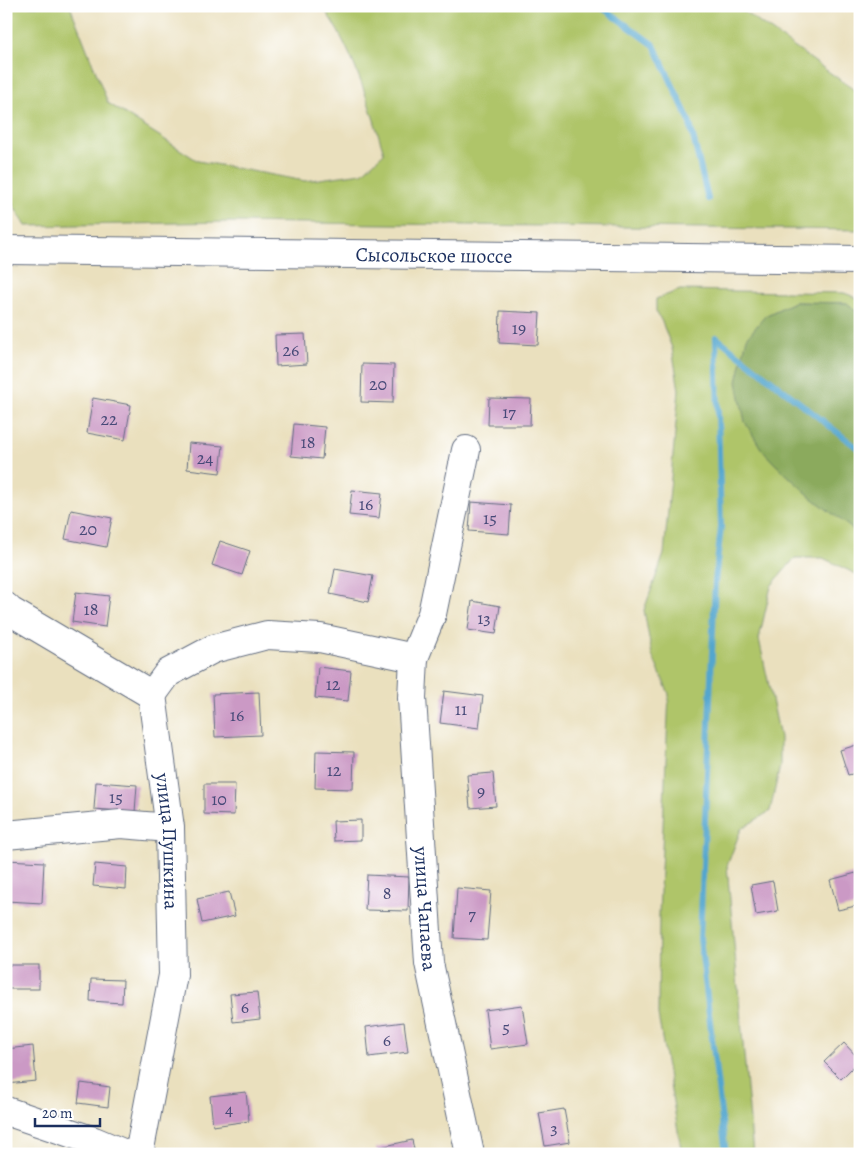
<svg xmlns="http://www.w3.org/2000/svg" width="866" height="1160" font-family="Alegreya,serif">
  <style>
    .green { fill: #afc569; stroke: #657a64 }
    .forest { fill: #8baa5d; stroke: #536c5e }
    .lines { fill: none; stroke-linecap: round; stroke-linejoin: round }
    .stream { stroke: #52a6ce; stroke-width: 6 }
    .building { fill: #cb99c5 }
    .minor-casing { stroke: #636d80; stroke-width: 30 }
    .highway-casing { stroke: #636d80; stroke-width: 30 }
    .minor { stroke: #fff; stroke-width: 28 }
    .highway { stroke: #fff; stroke-width: 28 }
    .labels { text-anchor: middle; dominant-baseline: central; stroke-width: 4; stroke-linejoin: round; paint-order: stroke }
    .number-label { font-size: 18px; fill: #474a78 }
    .street-label { font-size: 20px; fill: #1b2f5e; stroke: #fff }
  </style>
  <rect width="100%" height="100%" fill="#fff"/>
  <filter id="ink" filterUnits="userSpaceOnUse"><feTurbulence type="fractalNoise" baseFrequency=".02" numOctaves="2"/><feDisplacementMap in="SourceGraphic" scale="10" xChannelSelector="R" yChannelSelector="G"/><feConvolveMatrix kernelMatrix="1 2 1 2 8 2 1 2 1" color-interpolation-filters="sRGB"/></filter>
  <filter id="wash" filterUnits="userSpaceOnUse"><feTurbulence type="fractalNoise" baseFrequency=".0096" numOctaves="4" result="noise"/><feDisplacementMap in="SourceGraphic" scale="20" xChannelSelector="R" yChannelSelector="G"/><feGaussianBlur stdDeviation="1.12" result="paint"/><feColorMatrix in="noise" values="0 0 0 0 0 0 0 0 0 0 0 0 0 0 0 0 0 1.4 0 .05"/><feComposite in="paint" operator="in"/></filter>
  <g filter="url(#wash)">
    <rect width="100%" height="100%" fill="#eae0be"/>
    <!-- green -->
    <g class="green">
      <path d="M 6,6 L 70,6 L 108,103 L 198,161 L 305,181 L 362,173 L 384,153 C 369,103 353,49 322,6 L 736,6 L 860,94 L 860,230 L 227,222 L 26,226 L 10,200 L 6,171 Z"/>
      <polygon points="680,290 844,293 860,299 860,315 847,303 794,302 765,316 850,527 860,535 860,576 823,558 795,558 771,586 759,639 780,737 780,766 770,811 741,829 727,866 753,1154 682,1154 658,1015 659,915 669,694 652,655 644,610 664,554 679,390 672,348 662,322 656,311 656,299"/>
    </g>
    <!-- forest -->
    <polygon class="forest" points="794,302 847,303 860,315 860,535 811,497 774,463 762,450 745,422 737,382 747,338 765,316"/>
    <g class="lines">
      <!-- stream -->
      <g class="stream">
        <polyline points="600,6 654,45 689,120 708,199"/>
        <polyline points="716,337 721,527 715,582 700,939 726,1154"/>
        <polyline points="716,337 860,450"/>
      </g>
    </g>
    <g id="blocks">
      <!-- building -->
      <g class="building">
        <polygon points="500,311 540,313 538,345 499,343"/>
        <polygon points="305,334 307,364 276,366 275,335"/>
        <polygon points="362,364 394,365 393,403 361,402"/>
        <polygon points="93,398 131,405 125,440 87,433"/>
        <polygon points="489,398 531,399 530,425 488,425"/>
        <polygon points="294,424 325,427 322,459 291,456"/>
        <polygon points="189,443 223,446 220,473 187,469"/>
        <polygon points="352,490 382,493 379,518 349,515"/>
        <polygon points="471,502 511,505 509,534 469,531"/>
        <polygon points="71,510 112,518 106,547 65,539"/>
        <polygon points="220,541 250,551 242,575 212,565"/>
        <polygon points="335,569 373,576 368,602 330,594"/>
        <polygon points="76,592 109,596 105,627 72,622"/>
        <polygon points="472,601 500,606 496,634 468,630"/>
        <polygon points="318,667 351,671 348,701 315,698"/>
        <polygon points="444,691 483,696 479,728 440,723"/>
        <polygon points="259,692 261,735 215,737 213,694"/>
        <polygon points="860,744 860,772 848,775 840,750"/>
        <polygon points="316,751 354,752 353,789 315,788"/>
        <polygon points="493,773 496,806 470,808 467,775"/>
        <polygon points="96,782 137,785 135,812 94,809"/>
        <polygon points="204,784 235,784 234,815 204,814"/>
        <polygon points="361,820 361,840 334,841 333,821"/>
        <polygon points="6,860 44,862 42,903 6,901"/>
        <polygon points="95,864 127,867 126,889 93,886"/>
        <polygon points="856,873 860,886 860,905 838,910 830,880"/>
        <polygon points="367,875 409,877 408,911 365,910"/>
        <polygon points="773,881 778,911 756,915 751,885"/>
        <polygon points="457,888 491,891 487,940 454,938"/>
        <polygon points="229,892 235,916 202,923 197,899"/>
        <rect x="6" y="965" width="33" height="24"/>
        <polygon points="91,979 123,980 122,1003 90,1001"/>
        <polygon points="257,992 260,1019 233,1022 230,994"/>
        <polygon points="522,1005 528,1044 490,1049 485,1010"/>
        <polygon points="404,1022 408,1052 369,1057 366,1027"/>
        <polygon points="844,1043 860,1060 841,1079 824,1062"/>
        <polygon points="33,1046 36,1081 6,1084 6,1049"/>
        <polygon points="81,1083 110,1087 108,1107 78,1103"/>
        <polygon points="246,1092 249,1121 213,1126 210,1096"/>
        <polygon points="564,1109 570,1142 545,1146 539,1113"/>
        <polygon points="412,1140 415,1154 378,1154 376,1148"/>
      </g>
    </g>
  </g>
  <g filter="url(#ink)">
    <use href="#blocks" fill-opacity="0" stroke="#636d80" stroke-width="1"/>
    <g class="lines">
      <defs>
        <g id="minor">
          <path id="s1" d="M 466,450 L 432,614 L 414,658 L 412,698 L 429,963 L 470,1154"/>
          <path id="s2" d="M 6,607 L 10,611 L 152,695 L 170,828 L 173,975 L 139,1154"/>
          <polyline points="152,695 168,673 213,649 267,635 320,638 414,658"/>
          <polyline points="6,835 121,824 170,828"/>
          <polyline points="6,1111 94,1141 125,1154"/>
        </g>
        <g id="highway">
          <path id="s3" d="M 6,250 L 860,260"/>
        </g>
      </defs>
      <!-- minor casing -->
      <use href="#minor" class="minor-casing"/>
      <!-- highway casing -->
      <use href="#highway" class="highway-casing"/>
      <!-- minor -->
      <use href="#minor" class="minor"/>
      <!-- highway -->
      <use href="#highway" class="highway"/>
    </g>
  </g>
  <g class="labels">
    <!-- number labels -->
    <g class="number-label">
      <text x="519" y="328">19</text>
      <text x="291" y="350">26</text>
      <text x="378" y="384">20</text>
      <text x="509" y="412">17</text>
      <text x="109" y="419">22</text>
      <text x="308" y="442">18</text>
      <text x="205" y="458">24</text>
      <text x="366" y="504">16</text>
      <text x="490" y="518">15</text>
      <text x="88" y="529">20</text>
      <text x="91" y="609">18</text>
      <text x="484" y="618">13</text>
      <text x="333" y="684">12</text>
      <text x="461" y="709">11</text>
      <text x="237" y="715">16</text>
      <text x="334" y="770">12</text>
      <text x="481" y="791">9</text>
      <text x="116" y="797">15</text>
      <text x="219" y="799">10</text>
      <text x="387" y="893">8</text>
      <text x="472" y="914">7</text>
      <text x="245" y="1007">6</text>
      <text x="506" y="1027">5</text>
      <text x="387" y="1040">6</text>
      <text x="229" y="1109">4</text>
      <text x="554" y="1128">3</text>
    </g>
    <!-- street labels -->
    <g class="street-label">
      <text stroke="none"><textPath href="#s3" startOffset="428">Сысольское шоссе</textPath></text>
      <text stroke="none"><textPath href="#s2" startOffset="318">улица Пушкина</textPath></text>
      <text stroke="none"><textPath href="#s1" startOffset="466">улица Чапаева</textPath></text>
    </g>
  </g>
  <!-- margin -->
  <rect width="866" height="1160" fill="none" stroke="#fff" stroke-width="25"/>
  <!-- scale -->
  <path d="M35 1118v8h65v-8" fill="none" stroke="#1b2f5e" stroke-width="2.5"/>
  <text x="42" y="1118" font-size="15" fill="#1b2f5e" stroke="#ffffff" stroke-width="4" paint-order="stroke">20 m</text>
</svg>
